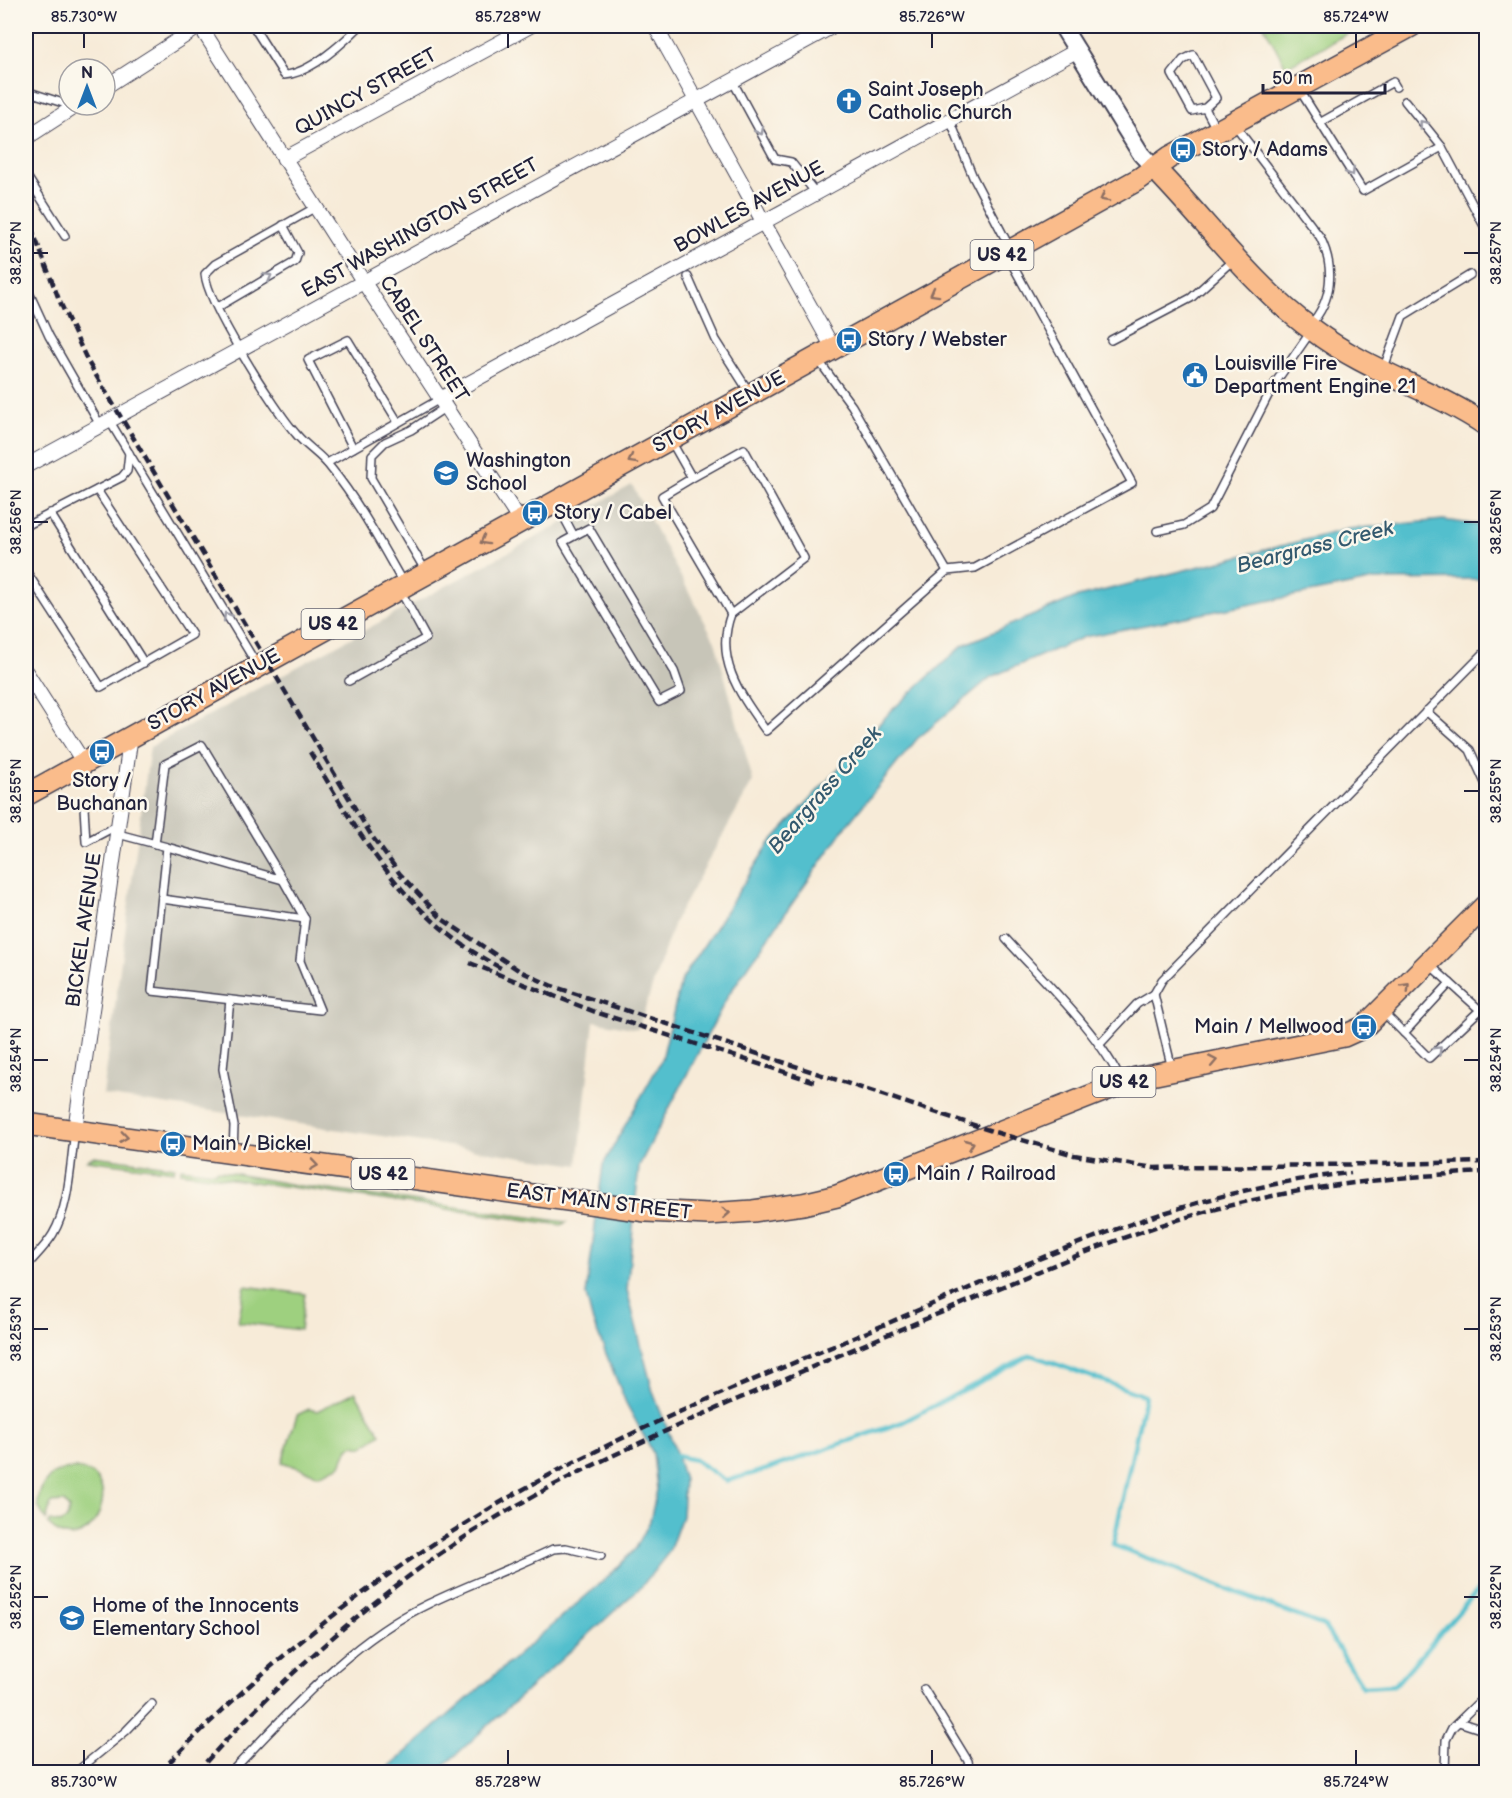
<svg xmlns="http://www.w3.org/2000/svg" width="1512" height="1798" font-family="'Balsamiq Sans',sans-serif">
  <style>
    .industrial { fill: #c7c5b8 }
    .green { fill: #9ed07f; stroke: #60795d; stroke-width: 1.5 }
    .water { fill: #53bfcd; stroke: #3a7084; stroke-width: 1.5 }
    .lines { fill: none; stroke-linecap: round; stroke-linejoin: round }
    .stream { stroke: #53bfcd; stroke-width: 4.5 }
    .service-casing { stroke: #424053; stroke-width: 10 }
    .minor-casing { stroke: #424053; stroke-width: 16 }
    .tertiary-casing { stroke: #424053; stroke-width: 20 }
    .primary-casing { stroke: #424053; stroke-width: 24 }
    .service { stroke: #fff; stroke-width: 7 }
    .minor { stroke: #fff; stroke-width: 14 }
    .tertiary { stroke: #fff; stroke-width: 16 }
    .primary { stroke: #fabc8b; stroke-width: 21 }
    .rail { stroke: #22223b; stroke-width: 4.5; stroke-dasharray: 9 4.5; stroke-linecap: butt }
    .oneway { stroke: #9c9ca7 }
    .oneway2 { stroke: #8e6f63 }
    .ticks { fill: none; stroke: #22223b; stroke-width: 2 }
    .labels { text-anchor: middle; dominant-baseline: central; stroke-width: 5; stroke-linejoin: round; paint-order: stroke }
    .shield { fill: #fbf7ec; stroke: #636270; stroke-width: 1.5 }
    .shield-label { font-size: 18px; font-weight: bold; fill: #22223b }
    .poi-label { font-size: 20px; fill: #22223b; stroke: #fbf7ec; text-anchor: start }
    .street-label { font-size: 20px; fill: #22223b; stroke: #fbf7ec }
    .water-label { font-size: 21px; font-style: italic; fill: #33596e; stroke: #fbf7ec }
    .neatline { fill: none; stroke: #22223b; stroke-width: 2 }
    .ticks-label { font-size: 15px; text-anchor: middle; fill: #22223b }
  </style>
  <rect width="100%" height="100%" fill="#fbf7ec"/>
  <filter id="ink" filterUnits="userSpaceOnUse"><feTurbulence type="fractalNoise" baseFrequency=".0167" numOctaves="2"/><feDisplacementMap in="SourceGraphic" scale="12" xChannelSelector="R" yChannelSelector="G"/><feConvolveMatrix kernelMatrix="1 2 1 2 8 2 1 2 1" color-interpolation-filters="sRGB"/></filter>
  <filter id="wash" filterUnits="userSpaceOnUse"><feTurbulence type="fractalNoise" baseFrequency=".008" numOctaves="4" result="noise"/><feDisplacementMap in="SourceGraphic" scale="24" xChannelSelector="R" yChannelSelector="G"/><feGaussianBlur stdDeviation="1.35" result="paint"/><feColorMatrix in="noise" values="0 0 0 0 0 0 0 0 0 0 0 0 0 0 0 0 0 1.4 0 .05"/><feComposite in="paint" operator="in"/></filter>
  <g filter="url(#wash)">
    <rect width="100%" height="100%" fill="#f7ebd8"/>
    <!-- industrial -->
    <polygon class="industrial" points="632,485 715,641 753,781 674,922 638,1029 594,1021 578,1165 103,1095 150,747"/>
    <!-- green -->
    <g class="green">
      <polygon points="1264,26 1361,26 1286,67"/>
      <polygon points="94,1156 175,1167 174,1171 87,1160"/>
      <polygon points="181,1168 215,1172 217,1170 294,1185 566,1222 562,1225 181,1172"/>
      <polygon points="245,1286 305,1294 300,1330 238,1322"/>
      <polygon points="355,1392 381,1434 362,1447 354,1445 348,1448 341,1465 319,1475 282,1462 297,1415 309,1409 317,1411"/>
      <path d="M 65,1469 C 136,1462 92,1571 48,1524 L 50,1521 L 60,1523 L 67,1519 L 69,1509 L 64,1502 L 51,1503 L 46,1520 L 38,1506 C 38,1487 48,1474 65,1469 Z"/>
    </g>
    <!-- water -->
    <polygon class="water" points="1443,520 1486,526 1486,579 1375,580 1084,637 991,677 917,739 847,825 729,994 639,1166 627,1290 653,1392 674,1446 684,1480 682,1516 669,1552 642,1586 437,1772 383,1772 610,1575 636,1548 650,1521 657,1490 653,1453 626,1403 592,1319 586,1295 603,1165 662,1059 681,981 769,844 891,711 963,645 1074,598 1348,529"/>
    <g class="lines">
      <!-- stream -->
      <polyline class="stream" points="672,1455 695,1460 726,1481 765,1470 903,1422 1031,1355 1145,1396 1113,1545 1324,1626 1363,1687 1395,1685 1486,1581"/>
    </g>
  </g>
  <g filter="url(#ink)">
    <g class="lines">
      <defs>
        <g id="service">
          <path d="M 253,26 L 284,75 C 309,74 343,43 360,26"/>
          <polyline points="732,80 775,159 791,162 815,192"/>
          <polyline points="1299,89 1363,191 1442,147"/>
          <polyline points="26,91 69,105"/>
          <polyline points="1405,101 1442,147 1484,226"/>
          <polyline points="1205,108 1192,111 1172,74 1183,60 1193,55 1216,98 1205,108 1216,129"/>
          <polyline points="950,120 973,177 1010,248"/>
          <polyline points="1321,122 1393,82 1396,87"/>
          <path d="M 1234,124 L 1320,237 C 1335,267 1333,300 1310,325"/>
          <polyline points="26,175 65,236"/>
          <path d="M 316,207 L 215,264 L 205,274 C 207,303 275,411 297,435 C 307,447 321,455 330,467 C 358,501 381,544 403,583"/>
          <polyline points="688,277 716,340 749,392"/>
          <polyline points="26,286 49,336 100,425"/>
          <polyline points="218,307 295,262 298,253 283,225"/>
          <polyline points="1111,340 1191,298 1233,260"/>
          <polyline points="819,361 852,406 947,571"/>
          <polyline points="1383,370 1403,316 1470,275"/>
          <polyline points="109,420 257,665"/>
          <polyline points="671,441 692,478 662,496 731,614 804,558 744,449 692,478"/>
          <polyline points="353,448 308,360 348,340 398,422"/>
          <polyline points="327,463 440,399"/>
          <polyline points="557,504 574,536 589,528 674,671 681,691 659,702 563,542 574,536"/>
          <polyline points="50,513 144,663"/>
          <polyline points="26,526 122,477 127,471 129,453"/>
          <polyline points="1157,531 1184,525 1210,509 1273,386 1310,333"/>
          <polyline points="425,570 371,478 372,455 385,442 411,430 446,407"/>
          <polyline points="26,571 101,687 192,635 97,490"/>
          <path d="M 731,614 C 714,660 740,694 766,731 L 947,571 L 975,568 L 1132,483 L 1007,255"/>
          <polyline points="349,681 426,638 400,590"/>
          <polyline points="1426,711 1470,750 1486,785"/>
          <polyline points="84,807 86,842 118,825"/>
          <polyline points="118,834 167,847 152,991 320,1010 300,961 305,919 283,880"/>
          <polyline points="155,844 165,764 202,745 283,880 167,847"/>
          <polyline points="162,899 305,919"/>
          <path d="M 1006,939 C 1041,978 1101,1035 1121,1081"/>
          <polyline points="1154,994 1162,980 1486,651"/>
          <polyline points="230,1000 223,1069 234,1126 233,1152"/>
          <polyline points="1384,1013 1429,1058 1480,1010 1430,965"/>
          <polyline points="1404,1033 1450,983"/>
          <polyline points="1099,1045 1137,1004 1154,994 1172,1069"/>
          <path d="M 26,1267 C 35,1256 46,1246 53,1234 C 70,1205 70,1164 75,1132"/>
          <polyline points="924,1689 968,1761 970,1772"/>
          <polyline points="1459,1722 1486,1731"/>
          <polyline points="76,1772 126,1731 152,1704"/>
          <path d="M 231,1772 C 290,1711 350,1641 428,1604 C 469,1584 512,1569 553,1549 L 566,1548 L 601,1556"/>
          <polyline points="1445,1772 1446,1740 1452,1728 1486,1695"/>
        </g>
        <g id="minor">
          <polyline points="200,26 363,281 520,521"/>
          <polyline points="655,26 833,348"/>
          <polyline points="105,87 200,26"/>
          <polyline points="26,138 77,105"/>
          <polyline points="284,159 530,26"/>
          <polyline points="440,399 1078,50"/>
          <polyline points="26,466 833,26"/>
          <polyline points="26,672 84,763"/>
          <polyline points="75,1130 131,735"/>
        </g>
        <polyline id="tertiary" points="1062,26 1141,154 1154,168"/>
        <g id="primary">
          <path d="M 1154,168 C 1207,222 1252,286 1314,331 C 1367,371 1432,389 1486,425"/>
          <polyline points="26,795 1006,253 1139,179 1170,157 1411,26"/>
          <polyline points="26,1124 646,1211 708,1214 753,1211 803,1204 837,1196 1136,1078 1344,1036 1364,1027 1486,905"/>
        </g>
      </defs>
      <!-- service casing -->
      <use href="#service" class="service-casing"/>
      <!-- minor casing -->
      <use href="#minor" class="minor-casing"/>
      <!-- tertiary casing -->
      <use href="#tertiary" class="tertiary-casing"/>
      <!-- primary casing -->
      <use href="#primary" class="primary-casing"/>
      <!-- service -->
      <use href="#service" class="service"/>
      <!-- minor -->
      <use href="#minor" class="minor"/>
      <!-- tertiary -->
      <use href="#tertiary" class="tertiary"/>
      <!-- primary -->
      <use href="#primary" class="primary"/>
      <!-- rail -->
      <g class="rail">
        <polyline points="26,214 60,302 88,362 371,835 400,874 442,919 520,971 552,986 998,1133 1074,1155 1154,1168 1486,1162"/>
        <path d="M 310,752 C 362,840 407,919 501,968"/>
        <polyline points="470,963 556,997"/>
        <polyline points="549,994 598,1013 816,1082"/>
        <path d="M 160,1772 C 276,1651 410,1548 559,1470 C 669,1412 786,1367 900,1318 C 1044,1256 1192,1188 1351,1173"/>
        <path d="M 197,1772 C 277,1682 369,1599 471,1533 C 556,1479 647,1439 738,1399 C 794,1375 850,1350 906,1327 C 998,1290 1089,1246 1184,1218 C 1283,1188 1384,1177 1486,1172"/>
      </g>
    </g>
    <!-- one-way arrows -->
    <defs><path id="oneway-chevron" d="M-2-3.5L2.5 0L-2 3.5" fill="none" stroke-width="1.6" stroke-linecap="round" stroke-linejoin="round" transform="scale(1.5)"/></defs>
    <g class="oneway">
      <use href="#oneway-chevron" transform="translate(1423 124) rotate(-129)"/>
      <use href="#oneway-chevron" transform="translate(760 131) rotate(62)"/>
      <use href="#oneway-chevron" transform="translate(1351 172) rotate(58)"/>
      <use href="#oneway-chevron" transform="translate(268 277) rotate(-30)"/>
      <use href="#oneway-chevron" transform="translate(227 616) rotate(-121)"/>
      <use href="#oneway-chevron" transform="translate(1438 1050) rotate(-44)"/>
    </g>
    <g class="oneway2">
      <use href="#oneway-chevron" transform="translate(1104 198) rotate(151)"/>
      <use href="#oneway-chevron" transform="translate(934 293) rotate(151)"/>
      <use href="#oneway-chevron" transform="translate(632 460) rotate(151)"/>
      <use href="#oneway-chevron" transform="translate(484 541) rotate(151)"/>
      <use href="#oneway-chevron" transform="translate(1406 987) rotate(-46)"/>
      <use href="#oneway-chevron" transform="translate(1213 1061) rotate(-11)"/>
      <use href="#oneway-chevron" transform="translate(124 1137) rotate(8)"/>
      <use href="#oneway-chevron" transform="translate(970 1144) rotate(-22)"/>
      <use href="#oneway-chevron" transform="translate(314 1165) rotate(8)"/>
      <use href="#oneway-chevron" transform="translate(726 1213) rotate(-4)"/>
    </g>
  </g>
  <!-- ticks -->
  <path class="ticks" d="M 84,33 L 84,48M 508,33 L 508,48M 932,33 L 932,48M 1356,33 L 1356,48M 33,253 L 48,253M 1464,253 L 1479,253M 33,522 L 48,522M 1464,522 L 1479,522M 33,791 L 48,791M 1464,791 L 1479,791M 33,1060 L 48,1060M 1464,1060 L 1479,1060M 33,1329 L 48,1329M 1464,1329 L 1479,1329M 33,1597 L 48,1597M 1464,1597 L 1479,1597M 84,1750 L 84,1765M 508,1750 L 508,1765M 932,1750 L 932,1765M 1356,1750 L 1356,1765"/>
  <!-- icons -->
  <defs>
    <symbol id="church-disc" viewBox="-11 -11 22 22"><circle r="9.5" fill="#1f6fb2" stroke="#fbf7ec"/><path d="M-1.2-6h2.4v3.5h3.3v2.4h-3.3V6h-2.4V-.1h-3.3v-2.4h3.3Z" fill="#fff"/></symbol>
    <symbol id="bus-disc" viewBox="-11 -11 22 22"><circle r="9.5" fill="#1f6fb2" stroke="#fbf7ec"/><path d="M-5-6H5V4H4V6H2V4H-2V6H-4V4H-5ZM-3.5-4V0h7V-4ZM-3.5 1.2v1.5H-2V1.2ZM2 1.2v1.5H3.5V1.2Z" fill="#fff"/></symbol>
    <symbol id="civic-disc" viewBox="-11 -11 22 22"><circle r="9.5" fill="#1f6fb2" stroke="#fbf7ec"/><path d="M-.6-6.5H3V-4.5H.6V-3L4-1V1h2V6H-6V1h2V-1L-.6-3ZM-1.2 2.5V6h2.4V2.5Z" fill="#fff"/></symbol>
    <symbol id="school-disc" viewBox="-11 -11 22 22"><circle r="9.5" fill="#1f6fb2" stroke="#fbf7ec"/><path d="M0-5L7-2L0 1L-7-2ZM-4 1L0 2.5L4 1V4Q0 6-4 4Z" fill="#fff"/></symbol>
  </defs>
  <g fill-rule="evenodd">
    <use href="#church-disc" x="834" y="86" width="30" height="30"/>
    <use href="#bus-disc" x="1168" y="135" width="30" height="30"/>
    <use href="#bus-disc" x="834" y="325" width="30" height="30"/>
    <use href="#civic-disc" x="1180" y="360" width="30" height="30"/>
    <use href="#school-disc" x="431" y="458" width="30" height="30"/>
    <use href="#bus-disc" x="520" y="498" width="30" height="30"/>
    <use href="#bus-disc" x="87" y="737" width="30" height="30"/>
    <use href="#bus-disc" x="1349" y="1012" width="30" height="30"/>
    <use href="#bus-disc" x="158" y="1129" width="30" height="30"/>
    <use href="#bus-disc" x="881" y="1159" width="30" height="30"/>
    <use href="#school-disc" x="57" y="1603" width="30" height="30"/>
  </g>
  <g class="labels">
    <!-- shield labels -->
    <g class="shield">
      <rect x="970.5" y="240" width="63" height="30" rx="4.5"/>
      <rect x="301.5" y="609" width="63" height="30" rx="4.5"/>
      <rect x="1092.5" y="1067" width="63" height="30" rx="4.5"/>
      <rect x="351.5" y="1159" width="63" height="30" rx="4.5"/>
    </g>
    <g class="shield-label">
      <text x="1002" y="255">US 42</text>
      <text x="333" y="624">US 42</text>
      <text x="1124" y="1082">US 42</text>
      <text x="383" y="1174">US 42</text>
    </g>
    <!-- poi labels -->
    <g class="poi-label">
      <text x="868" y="90">Saint Joseph<tspan x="868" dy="23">Catholic Church</tspan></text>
      <text x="1202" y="150">Story / Adams</text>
      <text x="868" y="340">Story / Webster</text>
      <text x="1214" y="364">Louisville Fire<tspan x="1214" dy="23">Department Engine 21</tspan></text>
      <text x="466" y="461">Washington<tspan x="466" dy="23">School</tspan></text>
      <text x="554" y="513">Story / Cabel</text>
      <text x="102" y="781" text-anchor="middle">Story /<tspan x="102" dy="23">Buchanan</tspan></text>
      <text x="1344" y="1027" text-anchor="end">Main / Mellwood</text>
      <text x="192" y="1144">Main / Bickel</text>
      <text x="916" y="1174">Main / Railroad</text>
      <text x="92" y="1606">Home of the Innocents<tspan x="92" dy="23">Elementary School</tspan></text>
    </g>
    <!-- street labels -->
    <g class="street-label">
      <text transform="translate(366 92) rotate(-29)">QUINCY STREET</text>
      <text transform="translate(749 207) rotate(-29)">BOWLES AVENUE</text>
      <text transform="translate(420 228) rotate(-29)">EAST WASHINGTON STREET</text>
      <text transform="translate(424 339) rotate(57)">CABEL STREET</text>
      <text transform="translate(719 412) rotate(-29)">STORY AVENUE</text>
      <text transform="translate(214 690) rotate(-29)">STORY AVENUE</text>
      <text transform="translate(84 930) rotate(-82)">BICKEL AVENUE</text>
      <text transform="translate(599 1202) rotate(7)">EAST MAIN STREET</text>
    </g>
    <!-- water labels -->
    <g class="water-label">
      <text transform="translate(1315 547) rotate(-14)">Beargrass Creek</text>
      <text transform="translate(825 790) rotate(-49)">Beargrass Creek</text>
    </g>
  </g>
  <!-- margin -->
  <rect width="1512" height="1798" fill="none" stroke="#fbf7ec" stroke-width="66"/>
  <!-- north arrow -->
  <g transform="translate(87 87)"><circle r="28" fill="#fbf7ec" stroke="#a4a2a5" stroke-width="1.5"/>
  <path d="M0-4.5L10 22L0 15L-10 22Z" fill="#1f6fb2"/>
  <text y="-9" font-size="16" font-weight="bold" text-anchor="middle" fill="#22223b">N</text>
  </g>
  <!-- scale -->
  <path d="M1263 84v9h122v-9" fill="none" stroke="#22223b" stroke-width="3"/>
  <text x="1272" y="84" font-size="18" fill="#22223b" stroke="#fbf7ec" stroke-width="4.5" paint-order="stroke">50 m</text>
  <rect x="33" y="33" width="1446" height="1732" class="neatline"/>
  <g class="ticks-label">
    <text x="84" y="22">85.730°W</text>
    <text x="508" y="22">85.728°W</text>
    <text x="932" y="22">85.726°W</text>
    <text x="1356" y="22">85.724°W</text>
    <text transform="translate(16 253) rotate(-90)" y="5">38.257°N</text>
    <text transform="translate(1496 253) rotate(-90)" y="5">38.257°N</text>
    <text transform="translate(16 522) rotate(-90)" y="5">38.256°N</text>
    <text transform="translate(1496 522) rotate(-90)" y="5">38.256°N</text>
    <text transform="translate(16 791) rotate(-90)" y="5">38.255°N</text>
    <text transform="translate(1496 791) rotate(-90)" y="5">38.255°N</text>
    <text transform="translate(16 1060) rotate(-90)" y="5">38.254°N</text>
    <text transform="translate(1496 1060) rotate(-90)" y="5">38.254°N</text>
    <text transform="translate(16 1329) rotate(-90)" y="5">38.253°N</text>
    <text transform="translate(1496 1329) rotate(-90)" y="5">38.253°N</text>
    <text transform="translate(16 1597) rotate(-90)" y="5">38.252°N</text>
    <text transform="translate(1496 1597) rotate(-90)" y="5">38.252°N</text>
    <text x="84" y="1787">85.730°W</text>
    <text x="508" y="1787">85.728°W</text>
    <text x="932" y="1787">85.726°W</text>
    <text x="1356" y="1787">85.724°W</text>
  </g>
</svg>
